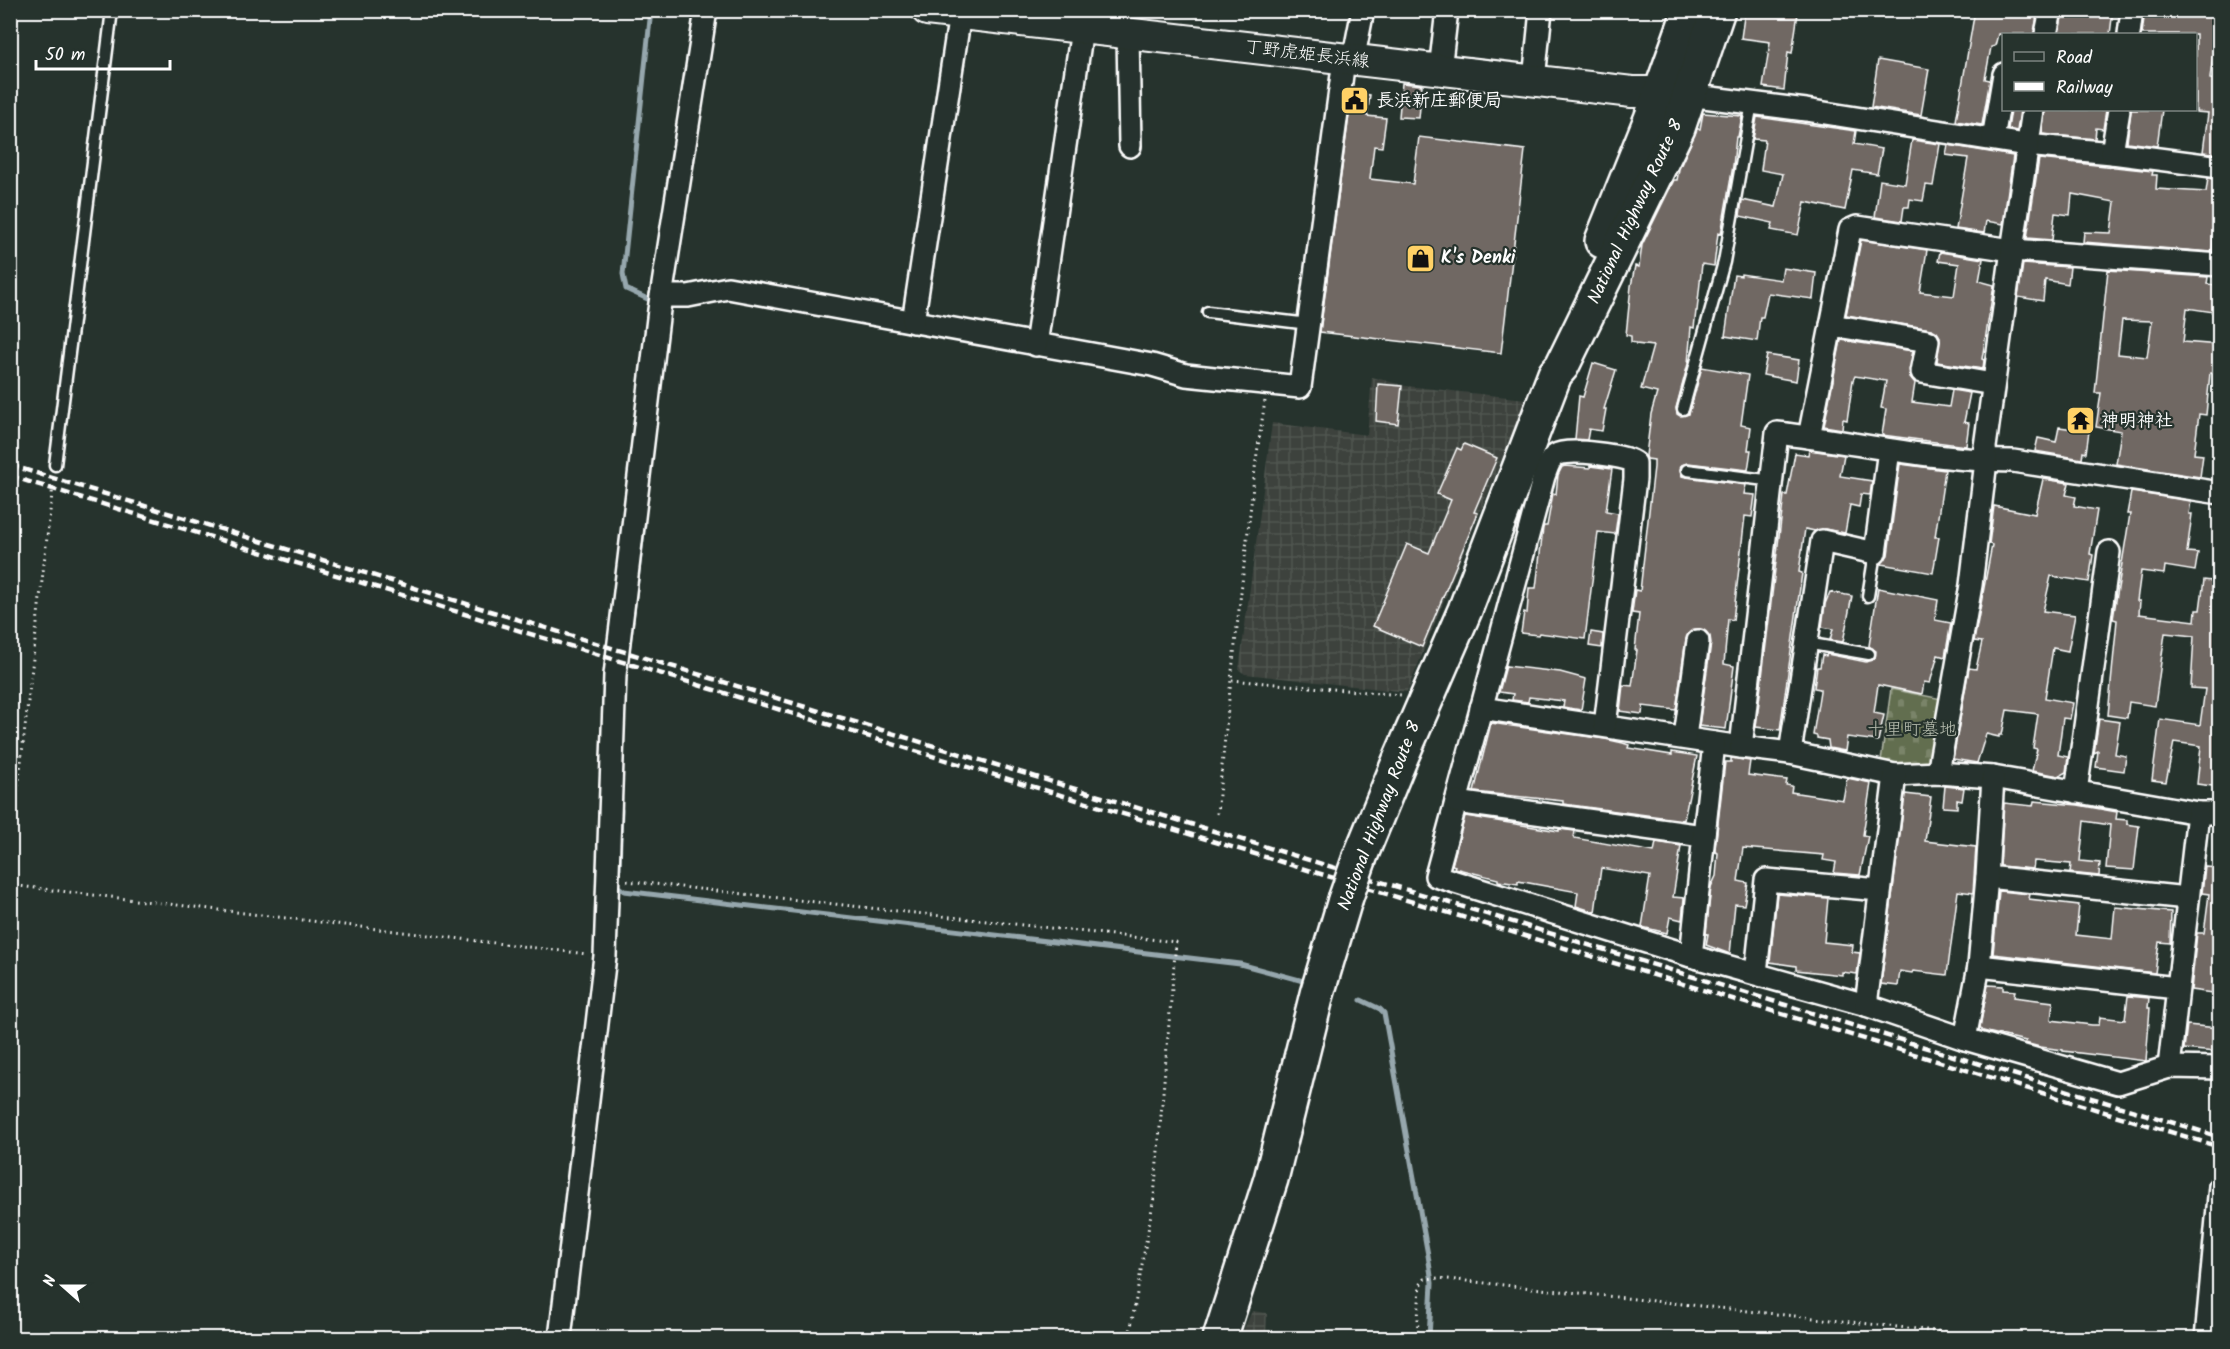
<svg xmlns="http://www.w3.org/2000/svg" width="2230" height="1349" font-family="Kalam,'Klee One',sans-serif">
  <style>
    .industrial { fill: url(#industrial-grid) }
    .cemetery { fill: url(#cemetery-stones); stroke: #b0b6a7; stroke-width: 1.5 }
    .lines { fill: none; stroke-linecap: round; stroke-linejoin: round }
    .stream { stroke: #96a7ad; stroke-width: 5 }
    .building { fill: #706863; stroke: #fff; stroke-width: 1.5; fill-rule: evenodd }
    .lane-casing { stroke: #fff; stroke-width: 15 }
    .street-casing { stroke: #fff; stroke-width: 26 }
    .secondary-casing { stroke: #fff; stroke-width: 34 }
    .highway-casing { stroke: #fff; stroke-width: 38 }
    .path { stroke: #fff; stroke-width: 3; stroke-dasharray: 1.5 4.5; stroke-linecap: butt }
    .lane { stroke: #26332d; stroke-width: 10 }
    .street { stroke: #26332d; stroke-width: 21 }
    .secondary { stroke: #26332d; stroke-width: 30 }
    .highway { stroke: #26332d; stroke-width: 33 }
    .rail { stroke: #fff; stroke-width: 4.5; stroke-dasharray: 9 4.5; stroke-linecap: butt }
    .highway-bridge-casing { stroke: #fff; stroke-width: 38; stroke-linecap: butt }
    .highway-bridge { stroke: #26332d; stroke-width: 33 }
    .labels { text-anchor: middle; dominant-baseline: central; stroke-width: 4.5; stroke-linejoin: round; paint-order: stroke }
    .street-label { font-size: 18px; fill: #fff; stroke: #26332d }
    .poi-label { font-size: 18px; font-weight: bold; fill: #fff; stroke: #26332d; text-anchor: start }
    .park-label { font-size: 18px; fill: #b8beb0; stroke: #26332d }
  </style>
  <defs>
    <pattern id="industrial-grid" width="8" height="8" patternUnits="userSpaceOnUse" patternTransform="scale(1.5)"><rect width="8" height="8" fill="#3c433d"/><path d="M0 4h8M4 0v8" fill="none" stroke="#505650"/></pattern>
    <pattern id="cemetery-stones" width="16" height="16" patternUnits="userSpaceOnUse" patternTransform="scale(1.5)"><rect width="16" height="16" fill="#626e4f"/><path d="M2 7V4a2 2 0 0 1 4 0v3zM10 15v-3a2 2 0 0 1 4 0v3z" fill="#7a8469"/></pattern>
  </defs>
  <rect width="100%" height="100%" fill="#26332d"/>
  <filter id="ink" filterUnits="userSpaceOnUse"><feTurbulence type="fractalNoise" baseFrequency=".0167" numOctaves="2"/><feDisplacementMap in="SourceGraphic" scale="12" xChannelSelector="R" yChannelSelector="G"/><feConvolveMatrix kernelMatrix="1 2 1 2 8 2 1 2 1" color-interpolation-filters="sRGB"/></filter>
  <g filter="url(#ink)">
    <!-- industrial -->
    <g class="industrial">
      <polygon points="1372,377 1406,386 1526,399 1407,692 1245,674 1239,670 1272,423 1367,435"/>
      <polygon points="1252,1311 1267,1313 1266,1338 1240,1338"/>
    </g>
    <!-- cemetery -->
    <polygon class="cemetery" points="1891,689 1942,699 1935,763 1917,767 1883,763 1881,761"/>
    <g class="lines">
      <!-- stream -->
      <g class="stream">
        <polyline points="651,10 623,274 626,289 652,301"/>
        <polyline points="627,660 644,524"/>
        <polyline points="619,869 621,810"/>
        <polyline points="620,888 624,891 1240,964 1307,982"/>
        <polyline points="1361,1000 1380,1009 1384,1013 1428,1255 1432,1283 1429,1338"/>
      </g>
    </g>
    <!-- building -->
    <g class="building">
      <polygon points="1745,10 1785,10 1798,13 1792,53 1788,52 1784,90 1763,87 1770,42 1741,38"/>
      <polygon points="1975,10 1989,10 2017,16 2018,10 2038,10 2034,34 1998,34 1995,46 1991,47 1985,79 1990,80 1982,125 1956,121"/>
      <polygon points="2063,10 2113,10 2110,34 2059,34"/>
      <polygon points="2145,10 2216,10 2215,19 2218,19 2210,79 2220,81 2220,154 2203,152 2208,113 2196,112 2196,34 2142,34"/>
      <polygon points="1878,60 1929,69 1921,115 1871,107"/>
      <polygon points="1402,83 1422,85 1419,118 1399,117"/>
      <polygon points="1352,93 1370,95 1367,116 1386,118 1382,147 1374,146 1370,179 1413,184 1419,137 1525,150 1501,353 1320,332"/>
      <polygon points="2011,110 2020,110 2017,131 2008,129"/>
      <polygon points="2045,110 2106,110 2103,129 2096,128 2095,139 2042,134"/>
      <polygon points="2131,110 2162,110 2157,146 2127,142"/>
      <polygon points="1703,113 1742,116 1738,137 1736,137 1733,166 1721,234 1718,233 1714,266 1702,264 1697,311 1696,311 1694,328 1691,327 1688,364 1676,408 1677,414 1680,416 1689,414 1702,367 1748,375 1741,425 1751,427 1748,450 1751,450 1748,470 1688,463 1681,465 1680,470 1682,476 1686,477 1746,485 1744,494 1755,495 1752,517 1745,516 1733,620 1728,619 1724,664 1734,666 1726,729 1699,726 1711,643 1710,636 1700,629 1693,629 1686,639 1676,710 1643,706 1642,714 1620,711 1623,685 1632,686 1637,650 1635,650 1639,614 1632,613 1635,590 1640,591 1654,467 1654,460 1647,459 1646,456 1651,414 1657,393 1641,389 1653,346 1636,344 1636,343 1631,342 1631,336 1626,335 1631,286 1635,266 1639,267 1642,245 1674,180 1677,180 1679,169 1697,129 1700,129"/>
      <polygon points="1757,117 1856,131 1854,144 1882,149 1877,174 1853,170 1845,210 1805,202 1798,235 1771,230 1773,223 1740,216 1742,200 1776,207 1783,174 1761,170 1765,140 1753,139"/>
      <polygon points="1912,140 1940,144 1933,186 1926,185 1923,201 1910,199 1909,207 1904,207 1902,221 1875,217 1880,180 1905,184"/>
      <polygon points="1948,145 2013,156 2003,224 1986,221 1984,233 1956,229 1968,158 1946,155"/>
      <polygon points="2039,159 2153,171 2152,175 2157,175 2156,189 2206,192 2208,178 2220,180 2220,219 2215,219 2212,252 2083,242 2084,232 2111,233 2115,202 2072,194 2070,215 2055,213 2052,240 2027,238"/>
      <polygon points="1861,240 1927,250 1920,292 1954,296 1959,264 1938,261 1940,252 1983,259 1979,281 1994,285 1982,359 1984,360 1983,369 1937,362 1940,337 1937,332 1931,329 1846,315"/>
      <polygon points="2023,264 2070,267 2068,284 2045,280 2043,301 2018,297"/>
      <polygon points="1783,268 1816,273 1813,299 1768,293 1763,317 1760,317 1757,341 1725,336 1734,275 1741,276 1741,274 1781,280"/>
      <path d="M 2108,270 L 2208,277 L 2207,284 L 2220,286 L 2220,313 L 2187,308 L 2183,342 L 2220,345 L 2220,374 L 2210,373 L 2206,415 L 2199,414 L 2194,454 L 2203,455 L 2200,477 L 2116,464 L 2121,431 L 2096,427 L 2101,393 L 2095,393 ZM 2122,320 L 2152,321 L 2147,357 L 2118,354 Z"/>
      <polygon points="1841,340 1913,351 1909,370 1910,377 1915,383 1912,402 1949,407 1952,390 1970,393 1964,422 1969,423 1966,446 1882,435 1886,409 1881,408 1886,381 1855,376 1853,380 1847,420 1843,419 1842,429 1824,426"/>
      <polygon points="1767,355 1799,360 1796,381 1763,375"/>
      <polygon points="1593,363 1616,370 1604,409 1606,409 1602,431 1589,429 1587,440 1575,439 1579,396 1583,397"/>
      <polygon points="1378,384 1402,386 1398,424 1376,421"/>
      <polygon points="2059,427 2089,431 2086,453 2083,452 2082,459 2035,451 2038,438 2056,442"/>
      <polygon points="1464,444 1497,458 1474,512 1478,513 1422,647 1373,626 1407,544 1429,553 1451,500 1437,494 1457,448 1461,450"/>
      <polygon points="1809,450 1844,455 1840,476 1872,481 1870,495 1861,494 1859,507 1850,505 1845,533 1825,529 1815,531 1805,529 1799,572 1802,573 1780,730 1756,727 1784,495 1787,495 1795,453 1808,455"/>
      <polygon points="1900,464 1945,470 1935,537 1939,537 1933,573 1881,564 1888,555"/>
      <polygon points="1565,466 1590,468 1590,466 1612,469 1606,511 1618,513 1615,534 1598,532 1585,639 1539,633 1538,635 1521,633 1524,612 1527,613 1529,588 1536,588 1543,528 1544,526 1547,526 1553,493 1556,494 1558,475 1562,467"/>
      <polygon points="2043,479 2069,483 2066,495 2076,497 2074,506 2097,510 2090,554 2093,555 2089,582 2051,576 2043,611 2075,615 2068,651 2053,648 2045,698 2073,703 2070,719 2063,718 2058,755 2068,757 2066,772 2059,776 2032,771 2037,749 2033,748 2038,714 2007,710 2002,735 1999,735 1999,737 1986,734 1977,763 1953,759 1969,668 1976,669 1982,642 1974,641 1992,545 1989,544 1994,506 2035,514"/>
      <polygon points="2131,492 2191,501 2189,514 2192,514 2187,552 2198,553 2195,571 2165,566 2164,574 2141,571 2137,601 2140,601 2139,614 2195,621 2196,610 2200,610 2204,580 2220,582 2220,787 2197,784 2201,746 2174,742 2166,782 2152,780 2160,719 2200,725 2205,689 2191,688 2194,636 2165,633 2155,706 2129,702 2127,718 2108,715 2117,620 2113,619 2130,514 2127,514"/>
      <polygon points="1878,588 1938,600 1935,620 1951,623 1945,657 1938,655 1930,683 1924,682 1922,694 1878,685 1874,713 1884,715 1878,741 1847,737 1845,751 1829,748 1828,740 1817,738 1817,736 1813,735 1820,691 1820,689 1814,688 1817,667 1820,667 1822,655 1826,656 1827,654 1866,662 1875,658 1876,651 1869,646"/>
      <polygon points="1830,592 1852,596 1843,642 1830,640 1833,629 1822,627 1825,604"/>
      <polygon points="1591,632 1603,634 1602,648 1589,646"/>
      <polygon points="1506,666 1560,672 1586,679 1581,710 1563,707 1564,701 1529,697 1528,702 1512,700 1513,694 1499,692"/>
      <polygon points="2099,719 2120,722 2115,754 2126,756 2124,771 2096,767 2098,751 2094,753"/>
      <polygon points="1491,723 1605,739 1623,743 1629,745 1628,748 1672,755 1672,752 1697,756 1684,820 1563,804 1563,801 1474,792"/>
      <polygon points="1731,758 1750,761 1748,775 1787,780 1786,785 1792,786 1791,792 1843,800 1847,778 1871,783 1863,835 1868,836 1860,875 1834,873 1836,862 1823,860 1824,855 1743,848 1738,881 1748,883 1744,905 1735,904 1730,954 1706,945 1708,934 1706,934 1711,887 1716,876 1718,853 1715,852 1715,849 1725,762 1731,762"/>
      <polygon points="1945,786 1964,788 1962,801 1957,800 1957,808 1943,807"/>
      <polygon points="1905,794 1931,797 1925,841 1976,847 1973,893 1958,891 1947,975 1913,971 1912,973 1900,971 1898,986 1881,984"/>
      <polygon points="2034,801 2078,805 2117,812 2116,819 2127,820 2127,824 2139,826 2134,870 2106,868 2110,825 2084,821 2080,861 2100,863 2099,876 2070,873 2071,864 2034,861 2033,869 2000,866 2004,803 2033,806"/>
      <polygon points="1465,816 1559,831 1559,829 1575,831 1574,838 1654,852 1656,842 1681,846 1673,897 1684,898 1682,920 1670,917 1667,933 1642,927 1650,876 1601,868 1595,912 1576,906 1578,892 1518,881 1518,884 1498,881 1498,879 1454,868 1455,866 1452,865"/>
      <polygon points="2205,867 2220,868 2220,973 2218,983 2213,982 2212,993 2191,990 2197,933 2204,933 2209,894 2202,893"/>
      <polygon points="1999,891 2030,894 2029,899 2079,905 2076,935 2112,939 2115,907 2171,912 2170,943 2159,942 2155,973 1993,954"/>
      <polygon points="1777,894 1828,898 1824,942 1853,945 1852,952 1860,953 1857,974 1842,972 1842,975 1796,970 1796,966 1770,962"/>
      <polygon points="1988,985 2003,986 2003,990 2015,991 2014,997 2053,1002 2051,1020 2092,1025 2099,1025 2100,1017 2125,1020 2128,996 2149,998 2148,1008 2150,1008 2146,1061 2063,1051 2063,1050 2040,1047 2025,1043 2026,1041 1983,1031 1980,1027"/>
      <polygon points="2187,1025 2218,1028 2215,1052 2184,1049"/>
    </g>
    <g class="lines">
      <defs>
        <g id="lane">
          <polyline points="1208,312 1309,324"/>
          <polyline points="1683,409 1724,262 1752,103"/>
          <polyline points="55,465 112,10"/>
          <polyline points="1687,470 1773,481"/>
          <polyline points="1868,596 1875,553"/>
          <polyline points="1806,643 1869,654"/>
        </g>
        <g id="street">
          <polyline points="1128,34 1130,146"/>
          <polyline points="2046,34 2051,10"/>
          <polyline points="2129,34 2132,10"/>
          <polyline points="1353,61 1363,10"/>
          <polyline points="1440,70 1447,10"/>
          <polyline points="1534,80 1541,10"/>
          <polyline points="1688,95 1806,110 2026,145 2112,153 2220,167"/>
          <polyline points="1993,139 2004,74"/>
          <polyline points="2112,153 2119,110"/>
          <polyline points="661,296 688,296 728,288 1152,365 1186,375 1300,387 1344,60"/>
          <polyline points="913,322 960,14"/>
          <polyline points="1831,325 1928,341 1922,372 1993,384"/>
          <polyline points="1036,345 1082,29"/>
          <polyline points="1809,437 1850,230 1857,227 2012,250 2033,110"/>
          <path d="M 1481,708 L 1741,747 L 1777,433 C 1856,442 1934,461 2013,461 L 2220,493"/>
          <path d="M 1605,726 L 1635,479 L 1635,463 C 1626,455 1566,448 1556,455 C 1549,459 1547,469 1544,476 L 1436,876 L 1691,956 L 1866,1005 L 1965,1039 L 2118,1083 L 2169,1067 L 2220,1068"/>
          <polyline points="1685,737 1698,641"/>
          <polyline points="1741,747 1790,753 1895,775 1938,773 1993,777 2198,813 2220,813"/>
          <polyline points="1790,753 1822,541 1875,553 1889,450"/>
          <polyline points="1938,773 1971,585 1986,461 1985,447 2012,250 2220,265"/>
          <polyline points="2076,792 2109,552"/>
          <polyline points="1456,802 1703,836"/>
          <polyline points="1987,877 2187,898"/>
          <polyline points="1691,956 1714,743"/>
          <polyline points="1979,966 2177,988"/>
          <polyline points="1756,973 1766,880 1880,890"/>
          <polyline points="1866,1005 1895,775"/>
          <polyline points="1965,1039 1979,966 1987,877 1993,777"/>
          <polyline points="2169,1067 2198,813"/>
          <polyline points="560,1338 605,956 615,675 659,310 706,10"/>
          <polyline points="2206,1338 2220,1186"/>
        </g>
        <polyline id="secondary" points="927,10 1632,92 1661,92 1684,94"/>
        <g id="highway">
          <polyline points="1602,241 1651,119 1690,10"/>
          <polyline points="1360,857 1399,762 1465,610 1555,374 1562,366 1678,128 1718,10"/>
          <polyline points="1220,1338 1271,1179 1317,994 1345,900"/>
        </g>
      </defs>
      <!-- lane casing -->
      <use href="#lane" class="lane-casing"/>
      <!-- street casing -->
      <use href="#street" class="street-casing"/>
      <!-- secondary casing -->
      <use href="#secondary" class="secondary-casing"/>
      <!-- highway casing -->
      <use href="#highway" class="highway-casing"/>
      <!-- path -->
      <g class="path">
        <polyline points="1265,401 1256,460 1231,680 1401,695"/>
        <polyline points="1217,814 1231,680"/>
        <polyline points="10,857 54,477"/>
        <polyline points="627,881 1176,942 1154,1197 1129,1338"/>
        <polyline points="10,885 587,954"/>
        <polyline points="1417,1338 1420,1285 1425,1279 1438,1278 2001,1338"/>
      </g>
      <!-- lane -->
      <use href="#lane" class="lane"/>
      <!-- street -->
      <use href="#street" class="street"/>
      <!-- secondary -->
      <use href="#secondary" class="secondary"/>
      <!-- highway -->
      <use href="#highway" class="highway"/>
      <!-- rail -->
      <g class="rail">
        <polyline points="10,465 2220,1137"/>
        <polyline points="10,476 2220,1147"/>
      </g>
      <defs>
        <polyline id="highway-bridge" points="1345,900 1360,857"/>
      </defs>
      <!-- highway-bridge casing -->
      <use href="#highway-bridge" class="highway-bridge-casing"/>
      <!-- highway-bridge -->
      <use href="#highway-bridge" class="highway-bridge"/>
    </g>
  </g>
  <!-- icons -->
  <defs>
    <symbol id="civic-square" viewBox="-11 -11 22 22"><rect x="-9" y="-9" width="18" height="18" rx="4" fill="#ffd166" stroke="#26332d"/><path d="M-.6-6.5H3V-4.5H.6V-3L4-1V1h2V6H-6V1h2V-1L-.6-3ZM-1.2 2.5V6h2.4V2.5Z" fill="#111"/></symbol>
    <symbol id="shop-square" viewBox="-11 -11 22 22"><rect x="-9" y="-9" width="18" height="18" rx="4" fill="#ffd166" stroke="#26332d"/><path d="M-5-2.5h2.3a2.7 3.5 0 0 1 5.4 0H5L5.5 6h-11ZM-1.5-2.5h3a1.5 2.3 0 0 0-3 0Z" fill="#111"/></symbol>
    <symbol id="temple-square" viewBox="-11 -11 22 22"><rect x="-9" y="-9" width="18" height="18" rx="4" fill="#ffd166" stroke="#26332d"/><path d="M0-6L5-2H3V0L6.5 2.5H4V6H1.5V3h-3V6H-4V2.5H-6.5L-3 0V-2H-5Z" fill="#111"/></symbol>
  </defs>
  <g fill-rule="evenodd">
    <use href="#civic-square" x="1338" y="84" width="33" height="33"/>
    <use href="#shop-square" x="1404" y="242" width="33" height="33"/>
    <use href="#temple-square" x="2064" y="404" width="33" height="33"/>
  </g>
  <g class="labels">
    <!-- street labels -->
    <g class="street-label">
      <text transform="translate(1307 55) rotate(7)">丁野虎姫長浜線</text>
      <text transform="translate(1636 212) rotate(-65)">National Highway Route 8</text>
      <text transform="translate(1380 816) rotate(-69)">National Highway Route 8</text>
    </g>
    <!-- poi labels -->
    <g class="poi-label">
      <text x="1376" y="101">長浜新庄郵便局</text>
      <text x="1441" y="258">K's Denki</text>
      <text x="2101" y="421">神明神社</text>
    </g>
    <!-- park labels -->
    <g class="park-label">
      <text x="1912" y="730">十里町墓地</text>
    </g>
  </g>
  <!-- margin -->
  <rect width="2230" height="1349" fill="none" stroke="#26332d" stroke-width="36"/>
  <rect x="18" y="18" width="2194" height="1313" fill="none" stroke="#fff" stroke-width="2" filter="url(#ink)"/>
  <!-- legend -->
  <rect x="2002" y="33" width="195" height="78" fill="#26332d" stroke="#7d8581" stroke-width="1.5"/>
  <rect x="2014" y="52" width="30" height="9" fill="#26332d" stroke="#7d8581" stroke-width="1.5"/>
  <text x="2056" y="63" font-size="18" fill="#ffffff">Road</text>
  <rect x="2014" y="82" width="30" height="9" fill="#ffffff" stroke="#7d8581" stroke-width="1.5"/>
  <text x="2056" y="93" font-size="18" fill="#ffffff">Railway</text>
  <!-- north arrow -->
  <g transform="translate(63 1286) rotate(291)" stroke="#26332d" stroke-width="4.5" paint-order="stroke">
  <path d="M0-4.5L10 22L0 15L-10 22Z" fill="#ffffff"/>
  <text y="-9" font-size="16" font-weight="bold" text-anchor="middle" fill="#ffffff">N</text>
  </g>
  <!-- scale -->
  <path d="M36 60v9h134v-9" fill="none" stroke="#ffffff" stroke-width="3"/>
  <text x="45" y="60" font-size="18" fill="#ffffff" stroke="#26332d" stroke-width="4.5" paint-order="stroke">50 m</text>
</svg>
